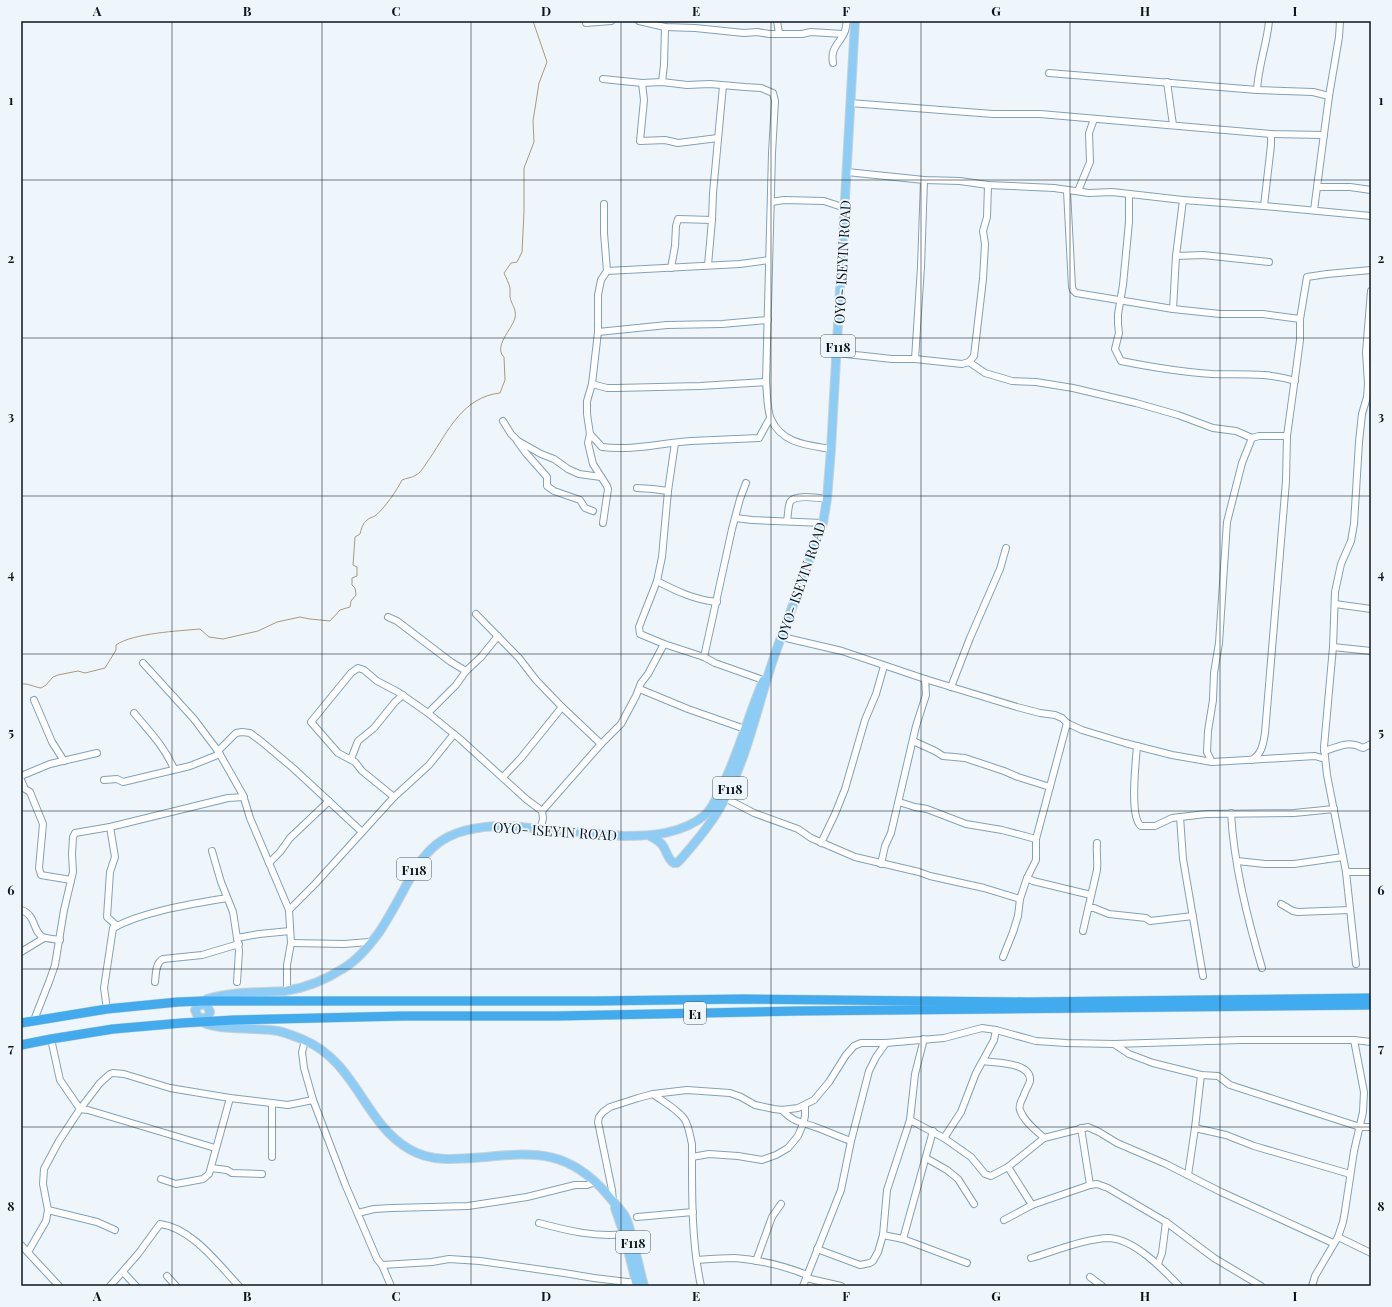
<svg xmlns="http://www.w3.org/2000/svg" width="1392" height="1307" font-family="'Playfair Display',serif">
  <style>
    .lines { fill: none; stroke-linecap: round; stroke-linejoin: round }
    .stream { stroke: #ab987b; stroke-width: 1 }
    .minor-casing { stroke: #82a1b8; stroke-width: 8 }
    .major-casing { stroke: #ced0d2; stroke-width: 10 }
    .highway-casing { stroke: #ced0d2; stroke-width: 10 }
    .minor { stroke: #fff; stroke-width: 6 }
    .major { stroke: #8dcdf5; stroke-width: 8 }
    .highway { stroke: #41abef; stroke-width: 9 }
    .grid { fill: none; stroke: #0a161f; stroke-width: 1; stroke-opacity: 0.55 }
    .labels { text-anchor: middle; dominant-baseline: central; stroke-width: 4; stroke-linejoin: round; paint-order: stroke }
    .shield { fill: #eff6fb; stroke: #4f5961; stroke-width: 1 }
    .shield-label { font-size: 13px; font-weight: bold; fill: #0a161f }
    .street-label { font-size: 14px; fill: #0a161f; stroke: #eff6fb }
    .neatline { fill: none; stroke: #0a161f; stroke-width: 1.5 }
    .grid-label { font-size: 13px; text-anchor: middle; font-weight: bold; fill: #0a161f }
  </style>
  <rect width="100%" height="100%" fill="#eff6fb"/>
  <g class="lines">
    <!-- stream -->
    <path class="stream" d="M 21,684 C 28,683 34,687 41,688 L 46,685 L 53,677 L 58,675 L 78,671 L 85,673 L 105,668 L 116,650 L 116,645 C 133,633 179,631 200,629 L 209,637 L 223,639 L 258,631 L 277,622 L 300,617 L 310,619 L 330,621 L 340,610 L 350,607 L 351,601 L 356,595 L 355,588 L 352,585 L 352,578 L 357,576 L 357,567 L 353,565 L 355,537 L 360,534 C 361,529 363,523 367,520 C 369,518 373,517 375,516 C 385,508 397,490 402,480 C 406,478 412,478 416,475 C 422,472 426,463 430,458 C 448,431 463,397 500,393 L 505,380 L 504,357 C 493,347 512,329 515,318 C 517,309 511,304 510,297 C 510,294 510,291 510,288 C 509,283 506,278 504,273 L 511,263 L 517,262 L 522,252 L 524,212 L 524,168 L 534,142 L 533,121 L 539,83 L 547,62 L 533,21"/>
    <defs>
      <g id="minor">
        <polyline points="639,21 665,27 695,28 744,33 757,32 769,34 802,34 811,32 843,34"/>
        <polyline points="777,21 779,33"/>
        <polyline points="586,23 611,21"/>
        <path d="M 833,63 C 830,47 840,44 845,31 C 846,28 846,24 847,21"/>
        <polyline points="1049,73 1257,90 1313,92 1329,96"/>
        <path d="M 603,79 L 642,83 L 662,82 L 687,85 L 710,84 L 745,87 L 761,88 L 773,93 L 775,101 L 772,153 L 766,382 C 767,391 767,411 771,419 C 782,444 808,445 831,449"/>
        <polyline points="662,82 664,65 665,27"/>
        <polyline points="1167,82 1173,125"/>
        <polyline points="642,83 644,100 640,141 665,140 678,143 718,138"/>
        <path d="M 1257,90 C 1258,67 1267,44 1269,21"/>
        <polyline points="850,103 993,114 1040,114 1271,134 1324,135"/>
        <polyline points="847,172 924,180 960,181 988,185 1054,188 1089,193 1112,192 1183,200 1264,206 1371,216"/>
        <polyline points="1317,187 1350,187 1371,190"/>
        <polyline points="1067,191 1072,287 1073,290 1076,293 1173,309 1220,314 1263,314 1300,319"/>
        <polyline points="1078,191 1090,162 1089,133 1094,119"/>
        <path d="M 1129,194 L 1129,222 L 1123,285 L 1118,314 L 1118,324 L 1119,333 L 1115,349 L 1121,361 C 1151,367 1181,372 1212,374 C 1240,375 1268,372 1295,381"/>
        <polyline points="771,202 784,200 824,201 845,208"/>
        <polyline points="1264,206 1271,145 1271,134"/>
        <polyline points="1314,210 1329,96 1339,37 1340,21"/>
        <polyline points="1176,256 1203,255 1269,262"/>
        <polyline points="708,265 712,220 713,193 723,86"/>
        <polyline points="671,268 675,246 676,226 678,219 712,220"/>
        <polyline points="607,271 740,264 769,260"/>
        <polyline points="1173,309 1176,256 1183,200"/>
        <polyline points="598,332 667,325 722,324 768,320"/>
        <polyline points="837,353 892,359 915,359 962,364 969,362 974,356 983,279 985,244 983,231 987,217 988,185"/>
        <polyline points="915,359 921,267 924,180"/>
        <polyline points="969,362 985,373 1012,381 1036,382 1073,388 1136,403 1178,415 1213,428 1236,431 1252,438 1259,436 1287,436"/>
        <polyline points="592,384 607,388 616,388 700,386 766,382"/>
        <polyline points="503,421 511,434 518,441 541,454 554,459 568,469 579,474 601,477"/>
        <path d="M 590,434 L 602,447 C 633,451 660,443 691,441 C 713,440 736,439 759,438 L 770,418"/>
        <polyline points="517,441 525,452 547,477 547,486 554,491 580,500 585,508 593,511"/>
        <polyline points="675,443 668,491 662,557 657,581 639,627 640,634 664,644 704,657 715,663 763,680"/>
        <polyline points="637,488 653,489 668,491"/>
        <polyline points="735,518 752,520 823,523"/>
        <path d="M 787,521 C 788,516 788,507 790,502 C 795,494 819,498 827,499"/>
        <polyline points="603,523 608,489 607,486 593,464 588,443 590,434 587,414 587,401 592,384 598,332 598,295 601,280 607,271 604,233 604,204"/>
        <path d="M 657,581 C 676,591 695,600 717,602"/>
        <polyline points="1335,604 1371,609"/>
        <polyline points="476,614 519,658 536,680 562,707 601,744"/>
        <polyline points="388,617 397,621 451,662 466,671"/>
        <polyline points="782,637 842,651 925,679 1017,707 1040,713 1055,715 1062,718 1067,723 1082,730 1125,743 1172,755 1212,762 1315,756 1325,759"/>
        <polyline points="1333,647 1371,651"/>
        <polyline points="704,657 732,529 740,499 746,483"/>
        <polyline points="143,663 194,719 218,751 243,795 250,818 289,910 291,943 287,965 287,990"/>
        <polyline points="951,687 970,638 1000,569 1006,548"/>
        <polyline points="642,690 688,709 745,729"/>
        <polyline points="34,700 52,742 64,761"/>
        <path d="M 134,713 C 150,732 164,746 174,769"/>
        <polyline points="428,713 456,685 466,671 481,657 498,636"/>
        <polyline points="913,741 935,751 943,756 965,758 1004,771 1018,777 1050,787"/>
        <path d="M 1137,746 C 1136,761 1129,817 1141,826 L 1155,826 L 1172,818 L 1206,814 L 1294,813 L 1334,809"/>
        <polyline points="218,751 236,733 242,732 250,733 262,742 293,768 362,832"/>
        <path d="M 1324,751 C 1339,747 1347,740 1363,748 L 1371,744"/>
        <polyline points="351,759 358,741 374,728 395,702 403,695"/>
        <path d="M 1252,760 C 1262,753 1263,745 1265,733 L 1286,481 L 1287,436 L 1297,363 L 1300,340 L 1300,319 L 1307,277 L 1327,274 L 1371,270"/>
        <polyline points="1212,762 1207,752 1208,731 1213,700 1214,673 1219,643 1227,522 1242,463 1252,438"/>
        <polyline points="21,776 50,764 97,753"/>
        <polyline points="503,777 521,758 562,707"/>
        <polyline points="21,780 25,789 30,792 43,824 39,868 41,875 71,880"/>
        <polyline points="104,780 117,779 123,782 190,766 220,754"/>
        <polyline points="394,797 362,771 355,762 338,753 311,722 351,673 358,668 364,670 377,681 398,692 428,713 460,739 526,799 542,811 543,818 541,829"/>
        <polyline points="725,798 754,813 798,829 811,838 855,857 919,872 930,876 984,888 1020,899"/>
        <polyline points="899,802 915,807 927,809 966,824 1002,830 1036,839"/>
        <polyline points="542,811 601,744 621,724 636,696 641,683 648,674 664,644"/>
        <path d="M 1231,813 C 1234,865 1247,917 1262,968"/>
        <polyline points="1180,817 1183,859 1203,976"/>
        <polyline points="110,827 115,857 110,872 107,917 117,926"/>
        <polyline points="821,843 835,814 845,789 865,720 876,694 884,666"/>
        <polyline points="212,851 221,882 233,912 239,951 237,982"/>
        <polyline points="1237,861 1265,864 1294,864 1343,857"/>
        <polyline points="269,863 280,852 290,838 329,801"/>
        <polyline points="881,864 885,846 891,833 916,726 926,695 925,679"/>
        <polyline points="1346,872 1371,872"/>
        <polyline points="1027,878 1033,881 1091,895"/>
        <polyline points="1281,904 1293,911 1298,912 1350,910"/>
        <polyline points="1089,908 1094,908 1109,914 1146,918 1150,921 1193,916"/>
        <path d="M 21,910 C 36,914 33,933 43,937 C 48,939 55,939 60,940"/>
        <polyline points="289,910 315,884 394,797 429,765 454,734"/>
        <path d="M 1083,931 L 1097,870 C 1098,860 1096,852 1097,843"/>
        <polyline points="237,938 259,934 290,931"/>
        <polyline points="291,943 344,944 369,942"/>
        <polyline points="21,952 44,938"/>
        <polyline points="1003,957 1013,932 1018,916 1020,899 1027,878 1036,860 1036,839 1067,723"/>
        <polyline points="1356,964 1346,872 1327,775 1324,747 1333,647 1335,592 1341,564 1351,541 1354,524 1359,442 1362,414 1367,397 1368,384 1366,352 1371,291"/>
        <path d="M 155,982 C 156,975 155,963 163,959 L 202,955 L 239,944"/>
        <path d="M 107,1009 L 104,988 L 113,928 C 144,911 192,904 227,898"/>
        <polyline points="34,1020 49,982 55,965 64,910 73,872 72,854 73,837 75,833 110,827 228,798 244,797"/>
        <polyline points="51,1039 60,1080 80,1109 88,1110 215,1148"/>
        <polyline points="305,1041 302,1052 304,1068 313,1100 345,1184 377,1259 382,1265 391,1286"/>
        <polyline points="1114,1044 1129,1054 1153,1063 1201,1075 1218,1076 1230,1085 1360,1127 1371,1127"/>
        <path d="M 983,1061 C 995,1063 1032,1062 1030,1081 C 1029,1085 1025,1091 1024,1095 C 1022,1100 1018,1105 1020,1110 C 1024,1122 1036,1130 1044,1138"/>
        <path d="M 653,1094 C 662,1101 679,1110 685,1120 C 689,1127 690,1136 692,1144 C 692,1191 691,1240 701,1286"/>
        <path d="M 782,1110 C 793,1122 801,1122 815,1127 C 827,1131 839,1137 851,1141"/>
        <polyline points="910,1120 944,1138 971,1157 985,1174 991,1176 1008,1167 1044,1138 1088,1127 1099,1132 1117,1143 1166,1164 1221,1192 1333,1243"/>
        <polyline points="1081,1128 1090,1185"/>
        <polyline points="1195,1128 1226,1135 1254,1146 1350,1174"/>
        <polyline points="944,1138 961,1112 976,1073 994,1040 996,1030"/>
        <polyline points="272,1157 272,1103"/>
        <polyline points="692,1157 709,1154 738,1156 762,1160 776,1155 788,1148 798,1136 803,1124 805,1116 805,1106"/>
        <polyline points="926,1158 947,1170 958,1179 974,1204"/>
        <polyline points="1008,1167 1032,1205"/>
        <polyline points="211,1168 227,1170 232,1173 262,1174"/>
        <polyline points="1188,1175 1195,1128 1201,1075"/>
        <polyline points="161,1179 176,1184 203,1179 209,1174 230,1098"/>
        <polyline points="613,1202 612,1190 598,1122 599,1117 603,1112 610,1107 638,1098 653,1094 687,1090 730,1093 741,1097 755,1105 774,1109 782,1110 798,1108 814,1100 829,1082 846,1055 854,1046 861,1043 886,1043 944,1038 982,1028 996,1030 1036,1041 1066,1043 1114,1044 1242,1040 1354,1040 1371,1042"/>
        <polyline points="48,1210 97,1222 115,1230"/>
        <polyline points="358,1213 374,1209 392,1208 468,1206 527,1197 575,1185 587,1185 596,1182"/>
        <polyline points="637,1217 693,1212"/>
        <polyline points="1004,1220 1032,1205 1090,1185 1097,1184 1108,1188 1166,1222 1214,1258 1261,1286"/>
        <path d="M 539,1223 C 565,1230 597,1238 624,1234"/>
        <polyline points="883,1235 903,1239 967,1263"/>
        <polyline points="1338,1237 1371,1253"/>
        <polyline points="903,1239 933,1131"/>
        <polyline points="21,1245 59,1286"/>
        <polyline points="817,1249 860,1265 870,1263 873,1261 878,1252 883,1235 887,1190 910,1120 915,1074 924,1039"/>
        <polyline points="28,1252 46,1221 48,1210 43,1184 44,1169 59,1141 80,1109 100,1083 110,1074 113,1073 124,1074 170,1088 230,1098 288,1105 313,1100"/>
        <path d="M 1031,1258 C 1052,1252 1087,1238 1109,1238 C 1134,1239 1163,1269 1179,1286"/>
        <path d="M 697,1260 C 710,1259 722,1258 735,1258 C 759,1260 785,1266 807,1275"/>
        <polyline points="756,1261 772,1217 781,1204"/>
        <polyline points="1158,1264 1162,1253 1166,1222"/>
        <polyline points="382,1265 432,1262 449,1259 480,1261 564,1273 594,1278 636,1283"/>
        <polyline points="123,1272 136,1286"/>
        <polyline points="167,1276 176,1286"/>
        <polyline points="1090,1277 1102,1286"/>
        <polyline points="806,1278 841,1286"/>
        <path d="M 110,1286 L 138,1254 L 160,1224 C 192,1228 218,1264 239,1286"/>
        <polyline points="803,1286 841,1190 851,1141 869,1071 876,1057 886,1043"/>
        <polyline points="1312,1286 1315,1276 1338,1237 1343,1222 1345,1211 1354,1151 1363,1112 1364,1092 1354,1040"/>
      </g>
      <g id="major">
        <path d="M 650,836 C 655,839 660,841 663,846 C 667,852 668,860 674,863 L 677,863 L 681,859 C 694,844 708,828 718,811 C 746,765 756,710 773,660 C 789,614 807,569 823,523 L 827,499 L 831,449 L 855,21"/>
        <path d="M 207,999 C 232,991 259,993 285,991 C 306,988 327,979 344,968 C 359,959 370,945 380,931 C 420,870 419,825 507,826 L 624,836 C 652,836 682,834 705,815 C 711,810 715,801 718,795 C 737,759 747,719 763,681"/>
        <path d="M 198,1017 C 199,1018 200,1020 201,1021 C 212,1031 262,1027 278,1031 C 287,1033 296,1037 304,1040 C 356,1062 364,1123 409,1149 C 432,1163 460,1159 486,1157 C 537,1152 569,1151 606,1193 C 612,1201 620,1208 625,1216 C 629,1224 631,1233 633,1242 C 637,1257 640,1271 644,1286"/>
        <polyline points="201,1022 208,1016 210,1012 207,1005 203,1004 198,1006 195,1010 198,1017 202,1018"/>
        <polyline points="615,1208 624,1234 637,1286"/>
      </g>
      <g id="highway">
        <polyline points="21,1023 107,1009 178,1002 203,1001 596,1001 743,999 1028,1002 1371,998"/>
        <polyline points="21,1045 51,1039 113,1029 182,1023 234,1020 403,1016 557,1016 798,1011 1371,1005"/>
      </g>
    </defs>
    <!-- minor casing -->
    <use href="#minor" class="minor-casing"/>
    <!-- major casing -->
    <use href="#major" class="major-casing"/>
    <!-- highway casing -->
    <use href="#highway" class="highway-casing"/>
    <!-- minor -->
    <use href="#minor" class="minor"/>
    <!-- major -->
    <use href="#major" class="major"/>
    <!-- highway -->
    <use href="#highway" class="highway"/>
  </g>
  <!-- grid -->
  <path class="grid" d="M 172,21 L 172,1286M 322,21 L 322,1286M 471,21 L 471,1286M 621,21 L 621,1286M 771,21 L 771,1286M 921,21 L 921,1286M 1070,21 L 1070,1286M 1220,21 L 1220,1286M 21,180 L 1371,180M 21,338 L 1371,338M 21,496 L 1371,496M 21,654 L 1371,654M 21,811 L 1371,811M 21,969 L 1371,969M 21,1127 L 1371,1127"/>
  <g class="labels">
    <!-- shield labels -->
    <g class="shield">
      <rect x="821" y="335" width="34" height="22" rx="3"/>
      <rect x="713" y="777" width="34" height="22" rx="3"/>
      <rect x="397" y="858" width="34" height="22" rx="3"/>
      <rect x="684" y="1002" width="22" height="22" rx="3"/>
      <rect x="616" y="1231" width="34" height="22" rx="3"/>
    </g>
    <g class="shield-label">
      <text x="838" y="346">F118</text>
      <text x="730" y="788">F118</text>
      <text x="414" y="869">F118</text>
      <text x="695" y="1013">E1</text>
      <text x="633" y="1242">F118</text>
    </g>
    <!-- street labels -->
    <g class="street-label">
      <text transform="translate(842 262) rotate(-87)">OYO- ISEYIN ROAD</text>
      <text transform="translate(801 581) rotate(-71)">OYO- ISEYIN ROAD</text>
      <text transform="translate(555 831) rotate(4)">OYO- ISEYIN ROAD</text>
    </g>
  </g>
  <!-- border -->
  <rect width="1392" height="1307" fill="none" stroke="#eff6fb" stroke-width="44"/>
  <rect x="22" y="22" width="1348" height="1263" class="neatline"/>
  <g class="grid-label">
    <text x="97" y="16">A</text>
    <text x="247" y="16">B</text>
    <text x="396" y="16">C</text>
    <text x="546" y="16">D</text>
    <text x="696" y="16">E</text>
    <text x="846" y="16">F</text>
    <text x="996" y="16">G</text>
    <text x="1145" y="16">H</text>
    <text x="1295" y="16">I</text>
    <text x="11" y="105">1</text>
    <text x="1381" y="105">1</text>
    <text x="11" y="263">2</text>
    <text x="1381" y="263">2</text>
    <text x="11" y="421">3</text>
    <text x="1381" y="421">3</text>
    <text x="11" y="579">4</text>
    <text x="1381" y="579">4</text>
    <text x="11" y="737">5</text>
    <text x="1381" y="737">5</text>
    <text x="11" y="895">6</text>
    <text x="1381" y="895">6</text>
    <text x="11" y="1053">7</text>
    <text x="1381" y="1053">7</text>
    <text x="11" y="1211">8</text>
    <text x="1381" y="1211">8</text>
    <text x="97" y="1301">A</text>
    <text x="247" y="1301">B</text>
    <text x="396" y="1301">C</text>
    <text x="546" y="1301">D</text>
    <text x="696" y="1301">E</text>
    <text x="846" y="1301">F</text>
    <text x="996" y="1301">G</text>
    <text x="1145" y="1301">H</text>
    <text x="1295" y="1301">I</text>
  </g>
</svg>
